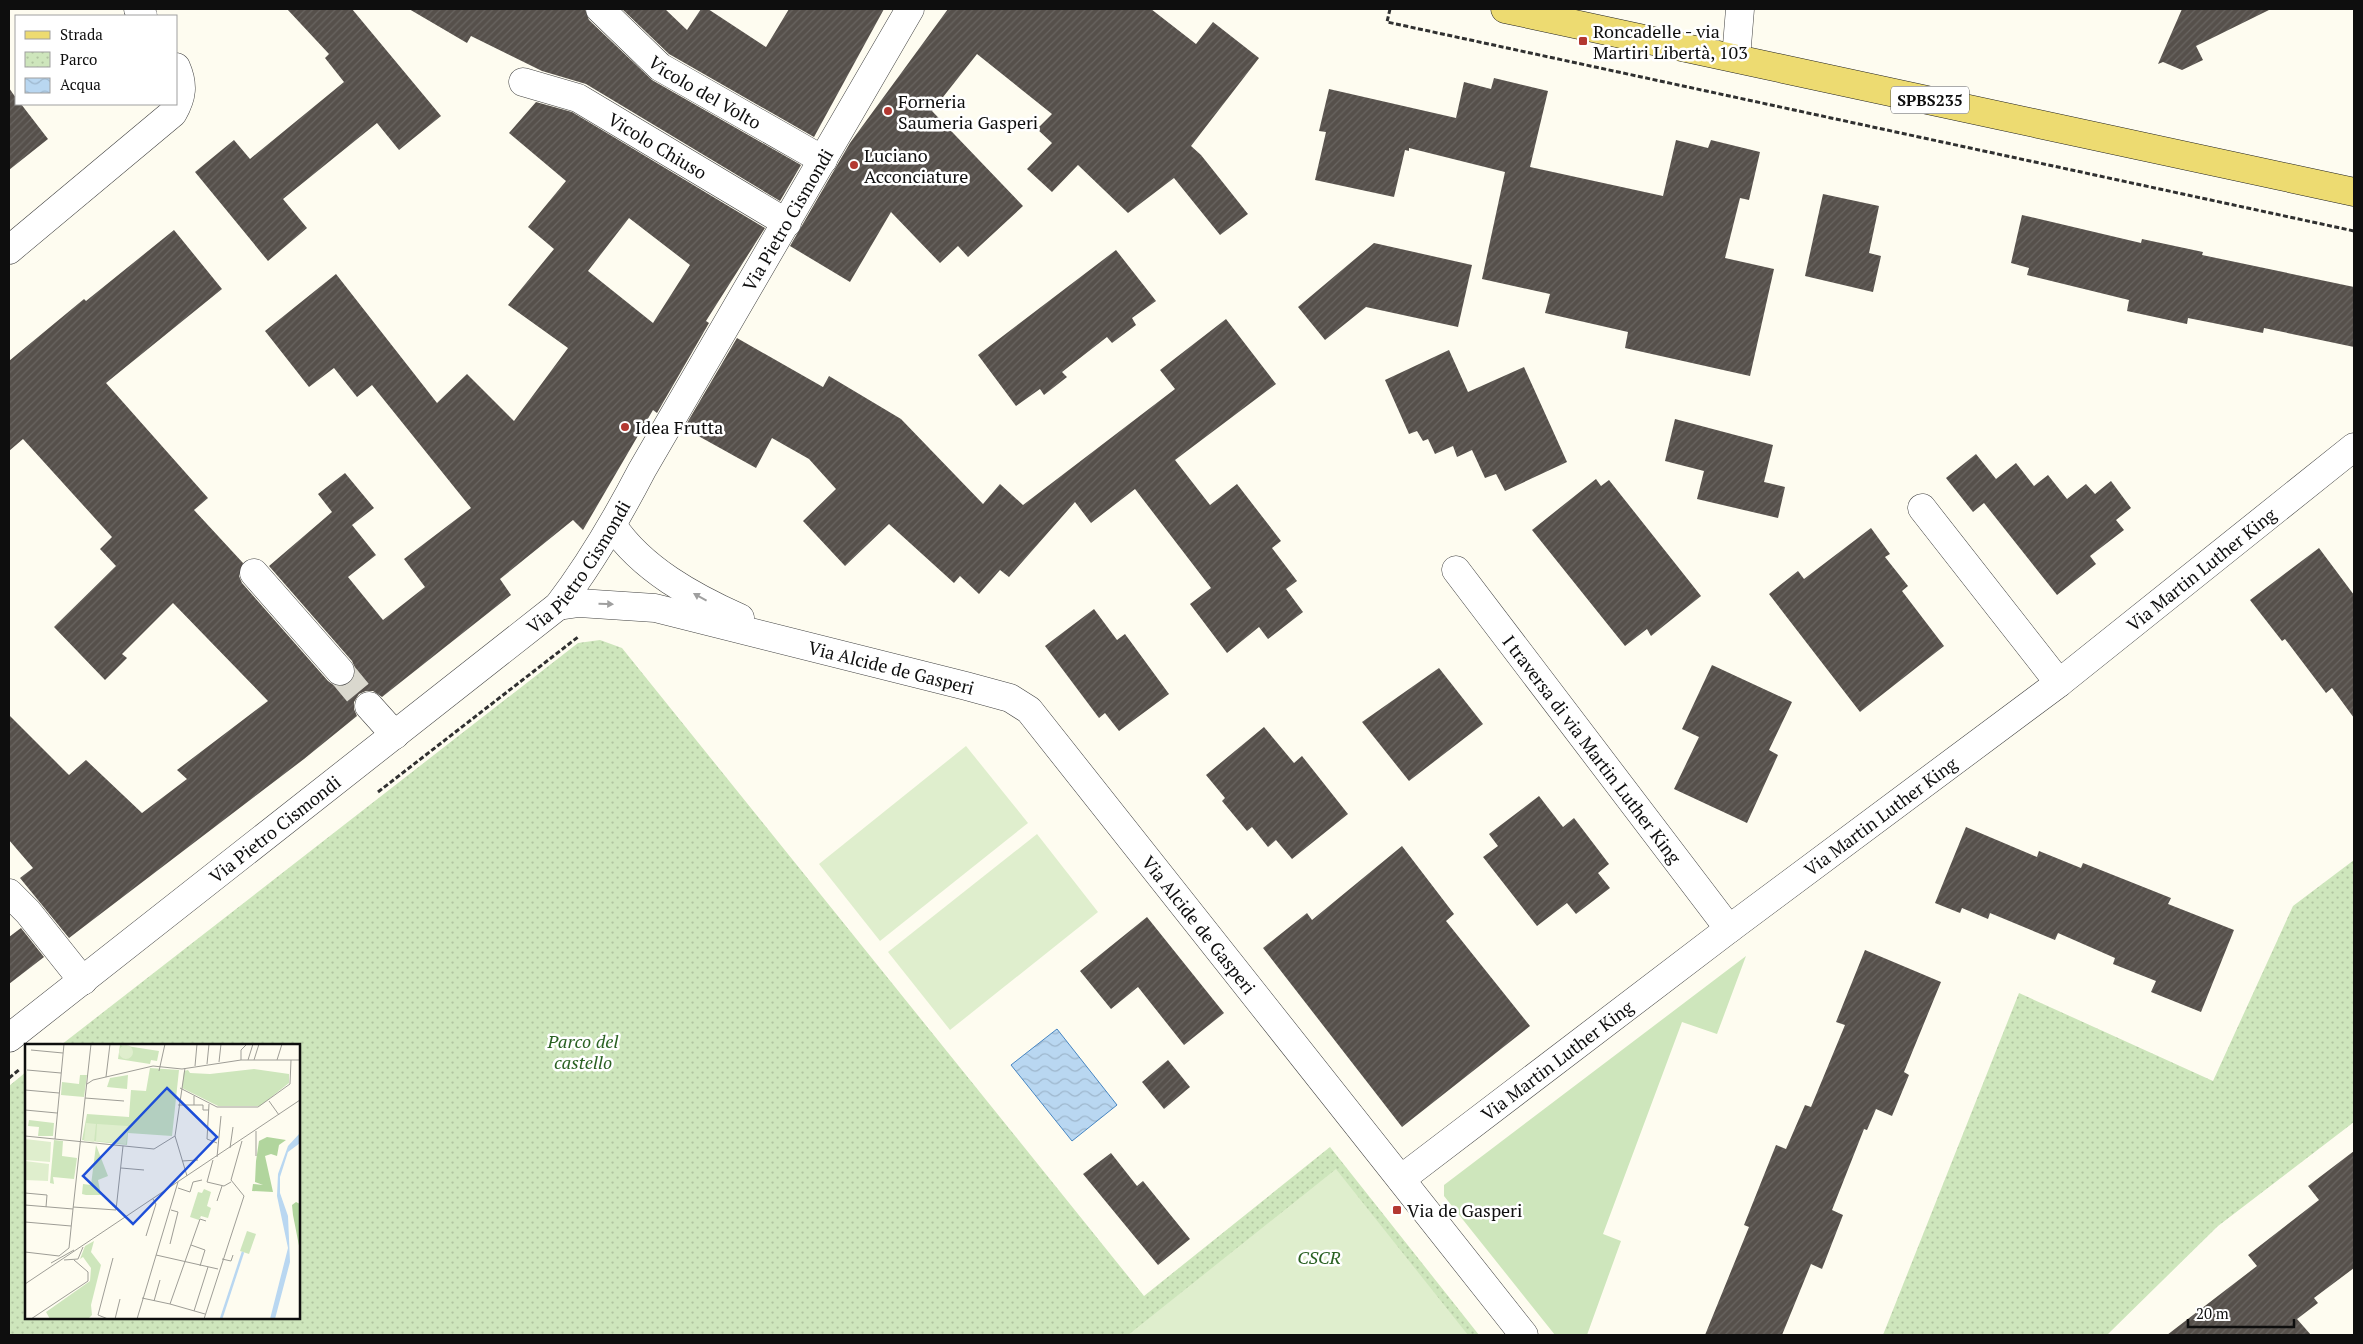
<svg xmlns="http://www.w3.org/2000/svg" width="2363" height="1344" font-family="'PT Serif',serif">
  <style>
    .grass { fill: #cee6bc }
    .park { fill: url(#park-dots) }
    .pitch { fill: #dfeecd }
    .water { fill: url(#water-waves); stroke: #4685c2 }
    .building { fill: url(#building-hatch); fill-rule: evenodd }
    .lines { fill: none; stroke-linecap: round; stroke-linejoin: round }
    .minor-tunnel { stroke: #dad8ce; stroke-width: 28; stroke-dasharray: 28 14; stroke-linecap: butt }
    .minor-casing { stroke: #414141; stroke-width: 29 }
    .major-casing { stroke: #1f1f1f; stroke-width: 29 }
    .path { stroke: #303030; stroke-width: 3; stroke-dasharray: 5 2.5; stroke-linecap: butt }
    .minor { stroke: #fff; stroke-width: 28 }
    .major { stroke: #eddb71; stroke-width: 28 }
    .oneway { fill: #9f9f9f }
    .poi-dot { fill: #b33831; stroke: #fff; stroke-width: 2 }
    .labels { text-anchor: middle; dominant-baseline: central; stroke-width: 5; stroke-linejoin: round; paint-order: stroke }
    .shield { fill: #fff; stroke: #565656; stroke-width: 1 }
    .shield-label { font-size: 16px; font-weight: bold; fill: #0e0e0e }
    .poi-label { font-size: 18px; fill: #0e0e0e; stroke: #fff; text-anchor: start }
    .street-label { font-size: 18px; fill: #0e0e0e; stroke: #fff }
    .park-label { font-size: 18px; font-style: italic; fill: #2a6123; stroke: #fff }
    .inset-river { fill: none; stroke: #b9d7f1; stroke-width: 2.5 }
    .inset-road { fill: none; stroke: #9e9d96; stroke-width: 1 }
    .view { fill: #1d4ed8; fill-opacity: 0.15; stroke: #1d4ed8; stroke-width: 2.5 }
    .inset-edge { fill: none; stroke: #0e0e0e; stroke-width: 2.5 }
  </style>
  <defs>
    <pattern id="park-dots" width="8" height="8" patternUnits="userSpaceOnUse" patternTransform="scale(1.25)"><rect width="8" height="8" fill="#cee6bc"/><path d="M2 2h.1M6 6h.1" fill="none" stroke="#b0c4a0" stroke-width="1.8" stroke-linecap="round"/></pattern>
    <pattern id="water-waves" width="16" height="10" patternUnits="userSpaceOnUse" patternTransform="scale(1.25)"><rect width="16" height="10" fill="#b9d7f1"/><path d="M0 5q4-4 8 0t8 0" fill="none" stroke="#9eb7cd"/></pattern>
    <pattern id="building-hatch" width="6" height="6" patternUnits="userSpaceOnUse" patternTransform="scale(1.25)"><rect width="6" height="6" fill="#56504b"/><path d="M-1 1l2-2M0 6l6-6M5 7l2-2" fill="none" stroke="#696561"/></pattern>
  </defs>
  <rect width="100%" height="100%" fill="#fefcf0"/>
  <!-- grass -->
  <polygon class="grass" points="1746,956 1717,1034 1682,1022 1603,1234 1621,1241 1587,1335 1555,1335 1444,1196 1444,1185"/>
  <!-- park -->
  <g class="park">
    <polygon points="600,640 622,648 1144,1296 1330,1147 1479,1335 9,1335 9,1086 26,1072 26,1318 299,1318 299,1045 61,1045 578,643"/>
    <polygon points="2354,860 2354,1122 2218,1226 2107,1335 1883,1335 2019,993 2213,1081 2293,906"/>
  </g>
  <!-- pitch -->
  <g class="pitch">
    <polygon points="966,746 1028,823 880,941 819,864"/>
    <polygon points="1037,834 1098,912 950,1030 888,952"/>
    <polygon points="1336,1169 1468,1335 1128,1335"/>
  </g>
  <!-- water -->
  <polygon class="water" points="1057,1029 1117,1105 1072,1141 1011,1065"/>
  <!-- building -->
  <g class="building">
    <polygon points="287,9 352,9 441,116 399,150 377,123 283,199 307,228 268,261 195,172 234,140 250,159 344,82 325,58 329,54"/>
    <polygon points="409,9 585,9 589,20 652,80 801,165 780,201 586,84 542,71 471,36 467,43"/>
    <polygon points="622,9 665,9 687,30 701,9 708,9 766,47 789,9 884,9 814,137 669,54"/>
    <polygon points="948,9 1151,9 1196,44 1213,22 1259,58 1191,146 1201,155 1248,214 1220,235 1174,178 1128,213 1078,165 1052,192 1027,169 1052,143 1037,129 1052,114 977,54 932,111 1023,206 968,257 958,246 940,263 891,212 850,282 790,246 850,143"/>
    <polygon points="2182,9 2271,9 2196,46 2203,60 2182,70 2163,62 2158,64"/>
    <polygon points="1494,78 1548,91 1530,167 1663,196 1676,140 1708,148 1711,140 1760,152 1749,200 1740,198 1725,258 1774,269 1750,376 1625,348 1628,332 1545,313 1550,294 1482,279 1505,172 1409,148 1409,151 1405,150 1394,197 1315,180 1326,132 1319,131 1329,89 1456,118 1464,82 1491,89"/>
    <polygon points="9,88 16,98 16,104 21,104 48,139 9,170"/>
    <path d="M 536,102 L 572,112 L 765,228 L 706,321 L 709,323 L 657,413 L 653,410 L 583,530 L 573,520 L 500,579 L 511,595 L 382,697 L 373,691 L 366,691 L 359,694 L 354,702 L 354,709 L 357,716 L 304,759 L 69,938 L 20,878 L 33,868 L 9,840 L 9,715 L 69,775 L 86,760 L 142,813 L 187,779 L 177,770 L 268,701 L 173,603 L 122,654 L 127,658 L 105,680 L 54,627 L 116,566 L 100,549 L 112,537 L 23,439 L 9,451 L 9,361 L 84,299 L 86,301 L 174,230 L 222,289 L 106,383 L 208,498 L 194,510 L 243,563 L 239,576 L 242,583 L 328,681 L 335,686 L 344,686 L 350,683 L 355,676 L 355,668 L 352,661 L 269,566 L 332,512 L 318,494 L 345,473 L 374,508 L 352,525 L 376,555 L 348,577 L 383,620 L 425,587 L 404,559 L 471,508 L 372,385 L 357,397 L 334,368 L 309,387 L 265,331 L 336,274 L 437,403 L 467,374 L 514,421 L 568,348 L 508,305 L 554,249 L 528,227 L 566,181 L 509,133 ZM 629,218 L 690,265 L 653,323 L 588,271 Z"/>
    <polygon points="1823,194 1879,206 1869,253 1881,256 1873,292 1805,276"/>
    <polygon points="2022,215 2141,243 2142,239 2203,252 2202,255 2354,287 2354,347 2264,328 2263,333 2188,318 2187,324 2127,311 2129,300 2027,275 2029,268 2011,263"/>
    <polygon points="1374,243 1472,265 1458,327 1366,307 1325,340 1298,307"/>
    <polygon points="1116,250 1156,301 1132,318 1136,325 1112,343 1107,337 1062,372 1067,377 1044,395 1040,389 1016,406 978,355"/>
    <polygon points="1226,319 1276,384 1175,460 1210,505 1237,484 1281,541 1272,548 1297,581 1286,589 1303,612 1268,639 1259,627 1227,653 1190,604 1211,588 1135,489 1091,523 1075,502 1009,577 1000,570 979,594 960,576 954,583 889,524 845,566 803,521 836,489 809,459 772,438 756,468 684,428 737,338 823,387 829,376 901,419 983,504 1000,484 1023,505 1175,389 1160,370"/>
    <polygon points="1449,350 1468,392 1524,367 1567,462 1505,491 1496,474 1485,478 1472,450 1457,457 1453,446 1435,454 1428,439 1423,441 1417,431 1409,434 1385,380"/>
    <polygon points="1675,419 1773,445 1764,482 1785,487 1778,518 1697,499 1704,471 1665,461"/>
    <polygon points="1976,454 1996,479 2016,463 2034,486 2048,475 2067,499 2086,484 2095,494 2111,481 2131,508 2116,520 2124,530 2090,556 2096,564 2057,595 1984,503 1973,512 1946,478"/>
    <polygon points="1596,479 1601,486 1609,480 1701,596 1651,636 1647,629 1625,646 1532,530"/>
    <polygon points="1871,528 1890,554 1885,557 1908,586 1902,591 1944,646 1860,712 1769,594 1798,571 1804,579"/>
    <polygon points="2319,548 2354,595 2354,718 2332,688 2326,693 2285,639 2282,641 2250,600"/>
    <polygon points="1094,609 1117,640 1125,634 1169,694 1119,731 1105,713 1099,718 1045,646"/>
    <polygon points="1712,665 1792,702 1769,750 1778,755 1747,823 1674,789 1699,737 1682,729"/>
    <polygon points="1439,668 1483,724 1409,781 1362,722"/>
    <polygon points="1264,727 1294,763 1302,756 1348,814 1292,859 1276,840 1268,847 1252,827 1247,831 1222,801 1225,798 1206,775"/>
    <polygon points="1539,796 1563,827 1574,818 1609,864 1598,873 1610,888 1576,914 1567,903 1537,926 1483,857 1498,846 1489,834"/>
    <polygon points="1966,827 2037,857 2039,851 2081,868 2083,863 2171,898 2168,904 2234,930 2201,1012 2151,992 2156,981 2113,964 2115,958 2058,933 2055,940 1990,913 1988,919 1962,908 1960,913 1935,903"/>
    <polygon points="1402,846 1454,914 1446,921 1530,1026 1402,1127 1263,948 1307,913 1312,920"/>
    <polygon points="1147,917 1224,1013 1184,1045 1138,987 1111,1009 1080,971"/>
    <polygon points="21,928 44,957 9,984 9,937"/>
    <polygon points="1865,950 1941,982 1904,1072 1909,1075 1892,1116 1876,1109 1867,1130 1864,1129 1832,1210 1843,1215 1822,1269 1811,1264 1782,1335 1705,1335 1749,1227 1744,1225 1776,1145 1786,1149 1805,1105 1811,1107 1845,1025 1836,1022"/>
    <polygon points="1168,1060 1190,1087 1164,1109 1142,1082"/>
    <polygon points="2354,1151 2354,1268 2314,1298 2318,1303 2297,1319 2311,1335 2167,1335 2257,1266 2248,1255 2319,1200 2308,1186"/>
    <polygon points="1111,1153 1137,1186 1143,1181 1190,1239 1158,1265 1083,1174"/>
  </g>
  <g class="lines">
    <!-- minor-tunnel -->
    <polyline class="minor-tunnel" points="340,671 369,706"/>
    <defs>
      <g id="minor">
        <polyline points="138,9 143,16"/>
        <path id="s1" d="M 600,9 L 660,67 L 823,160"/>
        <polyline points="1736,58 1740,9"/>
        <path id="s2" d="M 523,82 L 578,98 L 787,223"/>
        <path d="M 9,250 L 173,113 C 182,97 184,85 176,67"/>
        <polyline points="1922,508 2059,683"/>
        <path d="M 613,526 C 642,569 693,597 740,618"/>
        <path id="s3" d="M 1456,570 L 1729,929"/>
        <polyline points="254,573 340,671"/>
        <path id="s4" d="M 558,606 L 579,603 L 655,608 L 966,686 L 1010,698 L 1029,710 L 1524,1335"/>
        <polyline points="369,706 395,735"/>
        <polyline points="9,893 28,912 83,981"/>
        <path id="s5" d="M 9,1038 L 558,606 C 591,563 617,518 642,470 L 910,9"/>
        <path id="s6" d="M 1401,1179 L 1729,929 L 2059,683 L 2354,447"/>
      </g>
      <polyline id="major" points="1505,9 2354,192"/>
    </defs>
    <!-- minor casing -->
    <use href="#minor" class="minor-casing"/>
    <!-- major casing -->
    <use href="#major" class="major-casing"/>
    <!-- path -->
    <g class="path">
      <polyline points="1390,9 1387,22 2354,231"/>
      <polyline points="378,792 578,637"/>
      <polyline points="9,1078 20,1069"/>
    </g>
    <!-- minor -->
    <use href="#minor" class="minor"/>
    <!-- major -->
    <use href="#major" class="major"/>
  </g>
  <!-- one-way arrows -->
  <defs><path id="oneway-solid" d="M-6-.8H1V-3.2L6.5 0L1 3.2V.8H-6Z" transform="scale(1.25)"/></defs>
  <g class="oneway">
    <use href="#oneway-solid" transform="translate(700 597) rotate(-151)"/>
    <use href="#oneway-solid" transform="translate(606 604) rotate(2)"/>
  </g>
  <!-- markers -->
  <g class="poi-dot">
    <rect x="1578" y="36" width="10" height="10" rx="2.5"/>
    <circle cx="888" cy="111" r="5"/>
    <circle cx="854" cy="165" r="5"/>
    <circle cx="625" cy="427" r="5"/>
    <rect x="1392" y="1205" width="10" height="10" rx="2.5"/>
  </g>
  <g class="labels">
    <!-- shield labels -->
    <rect class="shield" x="1891" y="86.5" width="78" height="27" rx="4"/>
    <g class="shield-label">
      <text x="1930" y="100">SPBS235</text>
    </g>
    <!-- poi labels -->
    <g class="poi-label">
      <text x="1593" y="31">Roncadelle - via<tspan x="1593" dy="21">Martiri Libertà, 103</tspan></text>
      <text x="898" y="101">Forneria<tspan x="898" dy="21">Saumeria Gasperi</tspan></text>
      <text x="864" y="155">Luciano<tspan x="864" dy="21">Acconciature</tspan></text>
      <text x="635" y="427">Idea Frutta</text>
      <text x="1407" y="1210">Via de Gasperi</text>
    </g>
    <!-- street labels -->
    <g class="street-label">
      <text stroke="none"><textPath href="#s1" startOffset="135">Vicolo del Volto</textPath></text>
      <text stroke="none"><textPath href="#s2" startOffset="150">Vicolo Chiuso</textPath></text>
      <text stroke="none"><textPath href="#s5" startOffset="1148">Via Pietro Cismondi</textPath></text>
      <text stroke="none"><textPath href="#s5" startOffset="742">Via Pietro Cismondi</textPath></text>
      <text stroke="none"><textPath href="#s6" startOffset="1006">Via Martin Luther King</textPath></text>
      <text stroke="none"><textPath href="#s4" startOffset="341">Via Alcide de Gasperi</textPath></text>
      <text stroke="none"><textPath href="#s3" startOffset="225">I traversa di via Martin Luther King</textPath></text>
      <text stroke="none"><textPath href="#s6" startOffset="601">Via Martin Luther King</textPath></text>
      <text stroke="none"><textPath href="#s5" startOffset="338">Via Pietro Cismondi</textPath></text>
      <text stroke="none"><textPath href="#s4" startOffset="760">Via Alcide de Gasperi</textPath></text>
      <text stroke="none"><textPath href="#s6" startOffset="196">Via Martin Luther King</textPath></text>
    </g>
    <!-- park labels -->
    <g class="park-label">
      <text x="583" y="1041">Parco del<tspan x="583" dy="21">castello</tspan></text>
      <text x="1319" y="1257">CSCR</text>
    </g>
  </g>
  <!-- overview -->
  <g transform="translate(25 1044)">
    <rect width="275" height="275" fill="#fefcf0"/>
    <path d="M 103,31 L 102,45 L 82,43 L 85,34 ZM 4,76 L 29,79 L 28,92 L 13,92 L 14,83 L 3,82 ZM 179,145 L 186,148 L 182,162 L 186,164 L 183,174 L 176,172 L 174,176 L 165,173 L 173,148 L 177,149 ZM 69,197 L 66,208 L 76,221 L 66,261 L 67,271 L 63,275 L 25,275 L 21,268 L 65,237 L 66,224 L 58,213 L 55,215 L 60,202 Z" fill="#cee6bc"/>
    <path d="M 242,93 L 261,96 L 254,101 L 252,112 L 246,110 L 240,112 L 248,148 L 227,147 L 228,140 L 238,141 L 230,138 L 231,117 L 234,97 ZM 271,158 L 275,160 L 275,207 L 268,171 L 267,161 Z" fill="#b1d59d"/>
    <path d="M 222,187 L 231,190 L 224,210 L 215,207 Z" fill="#cee6bc"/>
    <path d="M 95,1 L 134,7 L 132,17 L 126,16 L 125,20 L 93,15 ZM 125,24 L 154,26 L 147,92 L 103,89 L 102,101 L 57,96 L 62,70 L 104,73 L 106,46 L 121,47 ZM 229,25 L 264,30 L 264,39 L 235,62 L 193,62 L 157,44 L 159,27 L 163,26 L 165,29 L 185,30 ZM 55,31 L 62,31 L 59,53 L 36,51 L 37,38 L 54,40 ZM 29,96 L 38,97 L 37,112 L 52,114 L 49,135 L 28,133 L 29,140 L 25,139 ZM 71,101 L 83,132 L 73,136 L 76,151 L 61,151 L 57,150 L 58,140 L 66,141 Z" fill="#cee6bc"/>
    <path d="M94 8a7 7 0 1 1 14 0a7 7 0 1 1-14 0ZM 61,79 L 71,80 L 69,98 L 59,97 ZM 72,80 L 103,82 L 101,100 L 71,97 ZM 0,95 L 26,98 L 25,118 L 0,116 ZM 0,117 L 24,120 L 23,137 L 0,136 Z" fill="#dfeecd"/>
    <path d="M 275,89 L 275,99 L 263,108 L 255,133 L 255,149 L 263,172 L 265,218 L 250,275 L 245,275 L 263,204 L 252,152 L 253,130 L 263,102 Z" fill="#b9d7f1"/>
    <path class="inset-river" d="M 196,275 L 218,208"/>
    <path class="inset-road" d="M 6,6 L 38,9M 216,16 L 216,6 L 222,0M 223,16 L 228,0M 229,16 L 234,0M 252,16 L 257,0M 194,18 L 196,0M 182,20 L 184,0M 170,22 L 172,0M 160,24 L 150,92 L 162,132M 2,26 L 36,29M 134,27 L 140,0M 81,33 L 85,0M 62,40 L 68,36 L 128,22 L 157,25 L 216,16 L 275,16M 155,44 L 192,63 L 233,63 L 265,40 L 266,16M 0,46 L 34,49M 169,52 L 169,61 L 178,61 L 178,66 L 184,66M 60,54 L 99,57M 244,57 L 254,71M 184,60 L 182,95 L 192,99M 153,61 L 169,61M 0,66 L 32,69M 231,87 L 231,112M 0,92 L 129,105 L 150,92M 30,95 L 39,0M 205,104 L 208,83M 192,113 L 196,72M 188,116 L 182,138 L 199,142 L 206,138M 157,117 L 173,116M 96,124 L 119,126M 153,144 L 165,148 L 168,138 L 177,136M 0,149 L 22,151 L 21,163M 192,157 L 197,142M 0,161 L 48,165 L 66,0M 48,163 L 91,166 L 98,102M 0,178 L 46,182M 121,192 L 131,160 L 128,155M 145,200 L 153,168 L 146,166M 166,201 L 180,206 L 175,222M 44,204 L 48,165M 0,208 L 34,212 L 44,204M 131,211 L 193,225M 197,215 L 206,217 L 208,211M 39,216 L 53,215 L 58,203M 26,219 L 49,206M 0,240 L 275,56M 117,254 L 145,260 L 175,175 L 181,177M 129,257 L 135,236M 145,260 L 180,270M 169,267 L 183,223M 6,275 L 63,237 L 63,228 L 49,216M 83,275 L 73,271 L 88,214M 90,275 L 95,255M 112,275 L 153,138M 179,275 L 219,152 L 206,136 L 217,97"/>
    <path class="view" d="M 142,44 L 192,93 L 108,180 L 58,132 Z"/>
    <rect width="275" height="275" class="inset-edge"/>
  </g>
  <!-- border -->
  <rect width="2363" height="1344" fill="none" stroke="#0e0e0e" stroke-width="20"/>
  <!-- legend -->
  <rect x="15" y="15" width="162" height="90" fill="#ffffff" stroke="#9f9f9f"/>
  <rect x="25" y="31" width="25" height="8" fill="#eddb71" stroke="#9f9f9f"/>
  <text x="60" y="40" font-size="15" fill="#0e0e0e">Strada</text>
  <rect x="25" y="52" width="25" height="15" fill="url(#park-dots)" stroke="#9f9f9f"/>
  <text x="60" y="65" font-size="15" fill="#0e0e0e">Parco</text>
  <rect x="25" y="78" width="25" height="15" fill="url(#water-waves)" stroke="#9f9f9f"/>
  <text x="60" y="90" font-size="15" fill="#0e0e0e">Acqua</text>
  <!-- scale -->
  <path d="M2188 1319v8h106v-8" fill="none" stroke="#0e0e0e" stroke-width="2.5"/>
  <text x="2196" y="1319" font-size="15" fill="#0e0e0e" stroke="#ffffff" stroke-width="4" paint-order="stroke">20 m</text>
</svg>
